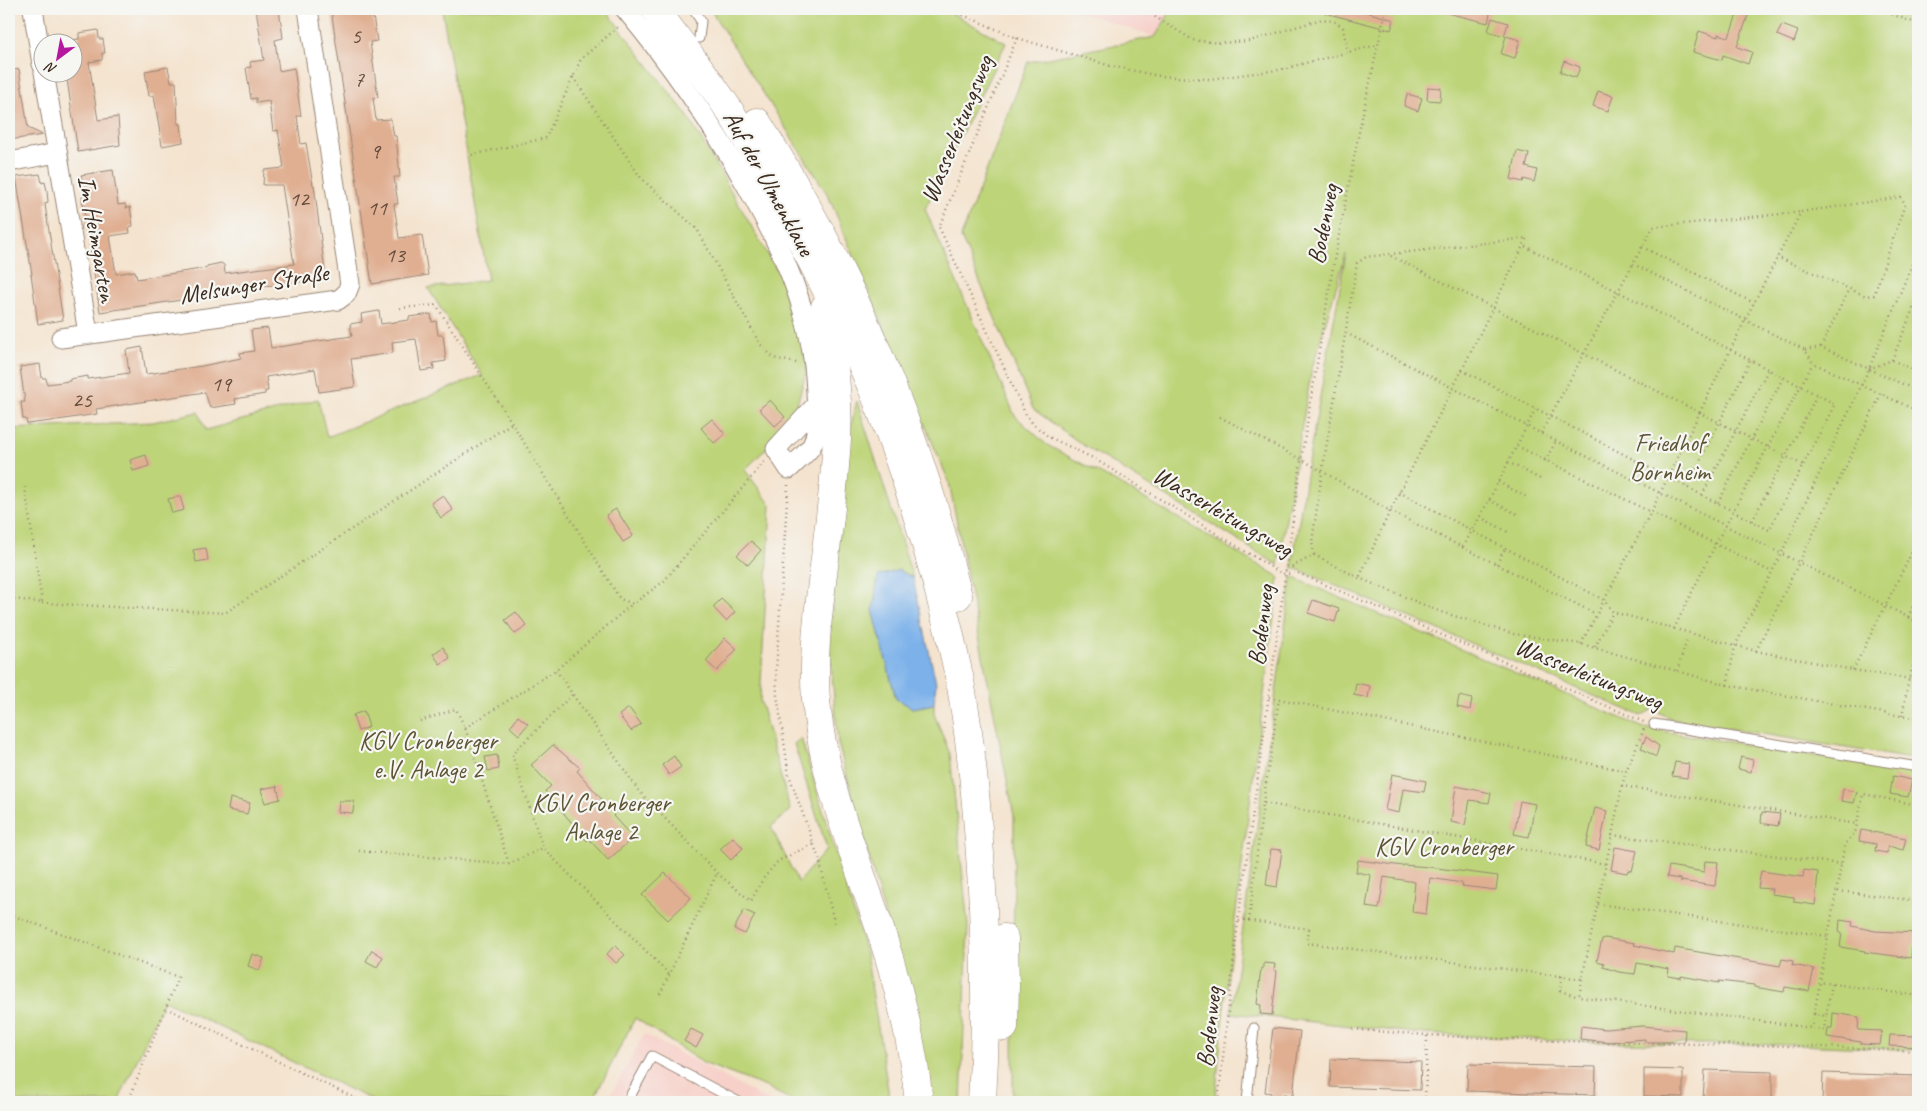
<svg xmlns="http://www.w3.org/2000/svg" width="1927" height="1111" font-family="Caveat,sans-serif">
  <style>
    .built { fill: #f7d0c9 }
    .green { fill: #bdd478; stroke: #7c7f4b }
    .water { fill: #7cb1ea; stroke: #5c6e84 }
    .building { fill: #e0af92 }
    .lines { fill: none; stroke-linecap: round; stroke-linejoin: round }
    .lane-casing { stroke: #988676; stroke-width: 11 }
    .street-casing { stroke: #988676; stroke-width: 21 }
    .highway-casing { stroke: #988676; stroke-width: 29 }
    .path { stroke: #988676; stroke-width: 2.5; stroke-dasharray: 1 4; stroke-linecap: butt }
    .lane { stroke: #fff; stroke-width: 9 }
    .street { stroke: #fff; stroke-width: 19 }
    .highway { stroke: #fff; stroke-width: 28 }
    .labels { text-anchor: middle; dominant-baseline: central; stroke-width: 4.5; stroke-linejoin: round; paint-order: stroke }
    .number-label { font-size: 22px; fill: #644b3b }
    .street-label { font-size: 25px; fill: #3b2a1e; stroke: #f6f6f2 }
    .park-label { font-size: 25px; fill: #5c5434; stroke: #f6f6f2 }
  </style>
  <rect width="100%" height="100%" fill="#f6f6f2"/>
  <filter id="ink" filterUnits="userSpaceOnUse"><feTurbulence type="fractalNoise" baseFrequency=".02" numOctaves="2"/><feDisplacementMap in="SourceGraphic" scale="10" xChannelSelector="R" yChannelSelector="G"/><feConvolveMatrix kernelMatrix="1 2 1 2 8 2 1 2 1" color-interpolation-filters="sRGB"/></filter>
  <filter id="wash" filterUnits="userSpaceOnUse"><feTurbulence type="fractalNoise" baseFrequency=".0096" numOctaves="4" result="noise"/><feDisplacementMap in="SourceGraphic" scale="20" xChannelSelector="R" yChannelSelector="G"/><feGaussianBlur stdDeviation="1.12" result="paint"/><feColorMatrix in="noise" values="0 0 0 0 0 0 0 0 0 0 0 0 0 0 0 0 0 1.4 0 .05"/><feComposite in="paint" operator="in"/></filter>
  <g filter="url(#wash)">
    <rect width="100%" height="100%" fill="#f4e3ce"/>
    <!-- built -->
    <g class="built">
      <polygon points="1071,9 1172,9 1155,37"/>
      <polygon points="644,1034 771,1102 607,1102"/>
    </g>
    <!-- green -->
    <g class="green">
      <polygon points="442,9 605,9 687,115 790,293 808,365 792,422 745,470 771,505 760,700 790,810 771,827 798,882 827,849 794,744 801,738 866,953 890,1102 795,1102 766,1087 703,1063 635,1018 592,1102 376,1102 164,1000 118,1102 9,1102 9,429 153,422 198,412 206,430 318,399 327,437 482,375 428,288 488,280"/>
      <polygon points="710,9 944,9 1006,43 925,209 1015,416 1047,445 1116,482 1279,577 1224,1005 1215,1102 1013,1102 1014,816 949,482 828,195"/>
      <polygon points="1172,9 1918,9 1918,760 1672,719 1653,709 1641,716 1292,567 1308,463 1346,254 1312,368 1278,565 1083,445 1033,409 961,237 1028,62 1155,37"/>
      <polygon points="857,401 913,578 899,570 878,576 873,610 896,699 913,708 934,704 934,714 950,754 968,926 961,1102 925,1102 910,1008 838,743 829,640 848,436"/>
      <polygon points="1292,577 1644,728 1918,773 1918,1050 1798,1045 1618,1043 1424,1034 1231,1013"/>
    </g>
    <!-- water -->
    <polygon class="water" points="899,570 913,578 936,683 934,704 913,708 896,699 873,610 878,576"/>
    <g id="blocks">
      <!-- building -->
      <g class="building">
        <polygon points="256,9 279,9 283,38 275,40 279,71 294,68 301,116 297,116 301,144 306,143 313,185 314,185 326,279 256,287 256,289 100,312 82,197 85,196 81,175 113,170 118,205 125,204 126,208 130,207 133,226 129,227 130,233 110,236 116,274 135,271 137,279 207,268 207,266 221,263 224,265 225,273 294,264 282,185 263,185 264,170 284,168 278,130 273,131 269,101 256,103 256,98 251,99 246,68 251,67 250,62 264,60"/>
        <polygon points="331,9 363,9 364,13 371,12 373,16 377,41 370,42 378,97 373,98 376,120 391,119 394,136 396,136 400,177 394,177 398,204 394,204 399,238 422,235 428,275 372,284"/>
        <polygon points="1326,9 1356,9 1394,20 1391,30 1325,13"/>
        <polygon points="1448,9 1491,9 1488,23 1447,13"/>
        <polygon points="1739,9 1749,13 1737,47 1752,52 1748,64 1723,55 1722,60 1693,52 1699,31 1718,37 1718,34 1729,37"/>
        <polygon points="1492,18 1508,23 1504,36 1488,31"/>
        <polygon points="1782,25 1798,31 1794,42 1777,35"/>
        <polygon points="98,30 99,39 103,39 105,53 102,53 102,60 89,62 98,120 118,117 120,145 78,152 66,73 72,72 72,40 79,39 79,33"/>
        <polygon points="1506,36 1520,40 1515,58 1501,54"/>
        <polygon points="1564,61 1580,67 1576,78 1560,72"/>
        <polygon points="168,67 171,82 176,82 178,124 181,124 183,142 162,146 154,95 149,96 145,71"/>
        <polygon points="19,69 28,128 43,135 9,140 9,71"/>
        <polygon points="1428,87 1441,88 1440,101 1427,100"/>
        <polygon points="1598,91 1613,96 1608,111 1593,106"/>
        <polygon points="1407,94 1422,98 1418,111 1404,106"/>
        <polygon points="1517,151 1529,154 1526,167 1537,170 1534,182 1524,179 1523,182 1511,179"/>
        <polygon points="40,174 42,183 45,182 47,191 48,202 45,203 46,212 63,320 38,324 31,274 32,274 16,177"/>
        <polygon points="379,311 381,324 409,320 409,317 431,314 432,322 436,321 438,335 443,335 446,361 433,363 434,369 421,371 416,339 392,342 393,353 351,359 355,387 319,392 315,369 266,377 268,391 265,391 265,394 235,399 236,404 210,408 205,392 96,409 97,414 51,421 27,424 26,419 23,419 21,402 25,402 20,367 40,364 42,378 46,378 47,384 70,381 70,379 88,376 88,379 129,373 126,350 142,347 146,374 202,366 241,358 240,353 254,351 251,330 268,328 271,348 352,336 350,324 362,322 361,314"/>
        <polygon points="770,400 785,417 775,426 759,409"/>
        <polygon points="712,419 725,434 714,443 701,428"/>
        <polygon points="146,455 149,466 133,471 130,460"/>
        <polygon points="443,495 453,510 441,518 431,503"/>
        <polygon points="180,496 184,510 172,513 168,499"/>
        <polygon points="616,509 633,536 623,542 606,515"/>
        <polygon points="751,541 761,550 748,565 737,555"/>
        <polygon points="206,548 208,560 196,562 193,550"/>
        <polygon points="721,599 735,612 726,621 713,607"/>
        <polygon points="1313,600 1339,609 1335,622 1308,613"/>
        <polygon points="516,612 527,626 515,634 505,620"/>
        <polygon points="725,638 737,649 717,671 706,661"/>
        <polygon points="443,647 450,658 440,664 433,654"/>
        <polygon points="1356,683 1370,686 1368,698 1354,695"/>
        <polygon points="1459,696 1472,699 1470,710 1457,707"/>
        <polygon points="629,708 641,724 631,731 619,715"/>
        <polygon points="364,711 369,727 358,731 353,715"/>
        <polygon points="518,716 528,724 519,735 510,727"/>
        <polygon points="1646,737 1659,746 1656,757 1641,748"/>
        <polygon points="553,745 580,768 577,771 599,796 614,815 613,816 633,838 608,860 589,839 587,841 545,791 551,786 531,765"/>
        <polygon points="497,755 499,769 488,771 485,757"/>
        <polygon points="674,756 681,767 669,775 662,765"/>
        <polygon points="1741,757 1753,760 1751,772 1738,769"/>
        <polygon points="1675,762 1689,764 1687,778 1672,776"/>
        <polygon points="1392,774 1426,781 1424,792 1403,789 1399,813 1385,810"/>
        <polygon points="1893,776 1912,780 1908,797 1890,794"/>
        <polygon points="277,786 280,799 265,803 261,789"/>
        <polygon points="1456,786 1491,793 1489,803 1470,800 1465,825 1451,822"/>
        <polygon points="1843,789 1857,792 1854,803 1841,801"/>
        <polygon points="230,798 250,803 247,814 228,810"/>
        <polygon points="339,801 354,801 353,813 338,812"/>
        <polygon points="1520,801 1535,804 1529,837 1514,834"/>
        <polygon points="1595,808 1607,811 1599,850 1586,847"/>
        <polygon points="1762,812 1780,814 1778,826 1761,823"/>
        <polygon points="1861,830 1906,838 1903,850 1888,846 1887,853 1875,851 1876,844 1859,841"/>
        <polygon points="733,837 743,848 731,860 720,849"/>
        <polygon points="1615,847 1637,851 1632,871 1628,870 1627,873 1611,870"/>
        <polygon points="1271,849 1282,850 1277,887 1266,885"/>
        <polygon points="1358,860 1403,866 1403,865 1429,867 1498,876 1496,890 1462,886 1462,883 1430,878 1426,914 1412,912 1415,882 1384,877 1379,909 1366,907 1371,875 1356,872"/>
        <polygon points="1705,861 1718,862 1715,886 1680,881 1680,879 1667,877 1669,866 1704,872"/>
        <polygon points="1804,870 1818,872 1815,905 1794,902 1794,897 1771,894 1772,889 1758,888 1761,871 1803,877"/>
        <polygon points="665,873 691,898 668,920 642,895"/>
        <polygon points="744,910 755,915 745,934 734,929"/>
        <polygon points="1840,920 1853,922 1852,926 1875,931 1916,933 1914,945 1912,945 1911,958 1864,952 1865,951 1840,947 1842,933 1839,932"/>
        <polygon points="1605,938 1635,943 1634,945 1674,954 1675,948 1780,966 1782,959 1793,961 1792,965 1814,969 1809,991 1785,987 1784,992 1754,987 1754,985 1719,981 1719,983 1681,976 1681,978 1668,976 1669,969 1637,963 1635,974 1619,972 1603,967 1604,963 1597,961 1602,939"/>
        <polygon points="615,945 625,955 616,963 607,954"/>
        <polygon points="372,950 383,957 377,967 366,961"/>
        <polygon points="252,954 264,958 259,970 248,966"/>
        <polygon points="1264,963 1275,964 1274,970 1277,971 1272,1015 1260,1014 1261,1005 1257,1004 1261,968 1263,968"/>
        <polygon points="1833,1013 1859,1017 1858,1030 1882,1031 1880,1045 1860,1044 1861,1042 1827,1037 1828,1028 1832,1028"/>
        <polygon points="1581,1026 1605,1029 1643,1026 1685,1030 1684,1042 1645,1042 1645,1039 1609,1042 1580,1039"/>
        <polygon points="1273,1028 1300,1031 1293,1095 1283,1094 1282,1101 1270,1100 1271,1093 1265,1092"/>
        <polygon points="691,1029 703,1035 696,1048 684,1041"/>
        <polygon points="1890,1035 1918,1036 1918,1047 1889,1046"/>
        <polygon points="1331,1059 1421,1062 1420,1090 1330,1087"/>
        <polygon points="1468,1064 1596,1067 1595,1095 1467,1091"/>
        <polygon points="1644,1069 1683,1070 1683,1097 1644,1096"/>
        <polygon points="1705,1070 1772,1072 1772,1100 1703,1098"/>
        <polygon points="1823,1073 1918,1076 1918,1102 1822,1101"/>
      </g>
    </g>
  </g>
  <g filter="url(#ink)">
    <use href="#blocks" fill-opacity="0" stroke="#988676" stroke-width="1"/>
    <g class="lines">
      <defs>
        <g id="lane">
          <polyline points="693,9 701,21 699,38"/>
          <polyline points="1654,724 1918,767"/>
          <polyline points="627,1102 652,1056 739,1102"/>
          <polyline points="1247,1102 1254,1028"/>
        </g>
        <g id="street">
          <polyline points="33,9 42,64"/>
          <path d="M 625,9 C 670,63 711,122 745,183 C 783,250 813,313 816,392 C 817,406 819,435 811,447 C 805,455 796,462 789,469 L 776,449 L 817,404"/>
          <polyline points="44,72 88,333"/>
          <polyline points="9,162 57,153"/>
          <polyline points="61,338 338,300 346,294 350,284 308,9"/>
        </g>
        <g id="highway">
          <path d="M 655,9 C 680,43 708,77 731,113 C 754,149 773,188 793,226 C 823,281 851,337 875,395 C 910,484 939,582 959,676 C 967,717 972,761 976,804 C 985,903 988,1002 982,1102"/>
          <path d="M 757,122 C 849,268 918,429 958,596"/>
          <path d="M 825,307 C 833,356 841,404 836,453 C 834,485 830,518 826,550 C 820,600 812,650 816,700 C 823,782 857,859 882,935 C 900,990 913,1045 919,1102"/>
          <polyline points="1004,938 1005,986 1004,1027"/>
        </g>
      </defs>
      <!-- lane casing -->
      <use href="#lane" class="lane-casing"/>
      <!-- street casing -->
      <use href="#street" class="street-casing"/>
      <!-- highway casing -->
      <use href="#highway" class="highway-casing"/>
      <!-- path -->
      <g class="path">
        <polyline points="949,9 1017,38 1111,66 1159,76 1209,79 1278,70 1377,45"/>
        <polyline points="1142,9 1193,40 1220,43 1250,41 1322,19 1336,22 1343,28 1348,52"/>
        <polyline points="1878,9 1918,24"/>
        <polyline points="1017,38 939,227 1025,413 1033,424 1049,437 1093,458 1279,572 1285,574 1298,573 1644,722"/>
        <polyline points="573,77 641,178 697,229 760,344 774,358 796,363"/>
        <polyline points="467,156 546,138 581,59 618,27"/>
        <polyline points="1642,247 1754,303"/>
        <polyline points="1391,256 1803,465"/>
        <polyline points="1633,264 1805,350 1813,363 1918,411"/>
        <polyline points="400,308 436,305 512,423 620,599 633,604 664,581 765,461"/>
        <polyline points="1346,333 1556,441 1918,622"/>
        <polyline points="1821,347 1849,289"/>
        <polyline points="1805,350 1821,347 1918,391"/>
        <polyline points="1892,360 1918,297"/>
        <polyline points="1869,369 1892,360 1918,372"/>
        <polyline points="1462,370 1769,530 1835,404 1617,291 1524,246"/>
        <polyline points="1220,417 1308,463 1390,511 1596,614"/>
        <polyline points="1541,433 1653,227 1801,212"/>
        <polyline points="1517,446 1772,572"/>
        <polyline points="1545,461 1556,441"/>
        <polyline points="1508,462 1540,479"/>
        <polyline points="1498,482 1529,498"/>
        <polyline points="788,485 776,671 777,695 789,775 819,859 835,926"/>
        <polyline points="1687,487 1750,361"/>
        <polyline points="1399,492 1604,600 1613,612 1756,651 1853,670 1918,680"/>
        <polyline points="1702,495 1768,370"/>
        <polyline points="1489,500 1519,515"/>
        <polyline points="1718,503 1783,378"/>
        <polyline points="1480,517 1510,533"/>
        <polyline points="1752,521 1817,395"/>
        <polyline points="1463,547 1489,500 1536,408"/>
        <polyline points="1314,555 1312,542 1322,473 1357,263 1366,257 1527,238 1462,370 1390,511 1359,578"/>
        <polyline points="1497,564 1505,548"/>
        <polyline points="1287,566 1292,567 1314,555 1359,578 1441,612 1514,634 1581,644 1727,685 1918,719"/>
        <polyline points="9,598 42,603 25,487"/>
        <polyline points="42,603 225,613 512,423"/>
        <polyline points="1908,617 1918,596"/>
        <polyline points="1674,629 1716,543 1813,363"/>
        <polyline points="1581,644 1651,512 1745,320 1801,212 1901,197 1905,204 1874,295 1866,296 1777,257"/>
        <polyline points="1595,647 1613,612"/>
        <polyline points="1756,651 1881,394"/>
        <polyline points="556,670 638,790 717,873 751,901 763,879 778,861 813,844"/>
        <polyline points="1853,670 1918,540"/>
        <polyline points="1677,671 1687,640"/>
        <polyline points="1727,685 1735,646 1781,554 1869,369 1915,257 1918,258"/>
        <polyline points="572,695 512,754 543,848 670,975"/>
        <polyline points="1269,697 1626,771"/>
        <polyline points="1902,716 1909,678 1918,652"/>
        <polyline points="420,721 456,709 465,728 509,864"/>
        <polyline points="465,728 556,670 632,604"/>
        <polyline points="1622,786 1626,771 1644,729"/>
        <polyline points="1263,803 1279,699"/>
        <polyline points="359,851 509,864 543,848"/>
        <polyline points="1841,864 1612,835 1622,786 1857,824"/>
        <polyline points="1838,891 1918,901"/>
        <polyline points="1598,904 1828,936 1820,982"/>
        <polyline points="9,914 178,977 128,1102"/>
        <polyline points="1239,921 1244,920 1309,929 1307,943 1582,979 1612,835"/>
        <polyline points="1249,921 1263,803 1606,864"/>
        <polyline points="1828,936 1845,844 1855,833 1863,794 1918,805"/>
        <polyline points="1562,976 1560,991 1579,997"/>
        <polyline points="1582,979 1579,997 1812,1028"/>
        <polyline points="1832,984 1826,1016 1814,1014 1820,982 1918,996"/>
        <polyline points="660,994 717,873"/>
        <polyline points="166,1008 363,1102"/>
        <polyline points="1814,1014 1812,1028 1824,1030 1826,1016"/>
        <path d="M 1353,1029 C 1498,1043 1644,1042 1789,1046 C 1832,1047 1875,1049 1918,1051"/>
        <polyline points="1218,1102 1238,922 1301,460 1334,261 1361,122 1386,9"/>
        <polyline points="1425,1102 1427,1036"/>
      </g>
      <!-- lane -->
      <use href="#lane" class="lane"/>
      <!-- street -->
      <use href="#street" class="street"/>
      <!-- highway -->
      <use href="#highway" class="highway"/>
    </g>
  </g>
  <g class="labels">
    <!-- number labels -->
    <g class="number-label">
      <text x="356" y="36">5</text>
      <text x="359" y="79">7</text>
      <text x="375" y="151">9</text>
      <text x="299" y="199">12</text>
      <text x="377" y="208">11</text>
      <text x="395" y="255">13</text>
      <text x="221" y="384">19</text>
      <text x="82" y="400">25</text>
    </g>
    <!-- street labels -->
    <g class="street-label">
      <text transform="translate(957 129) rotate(-68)">Wasserleitungsweg</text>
      <text transform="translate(769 183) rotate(61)">Auf der Ulmenklaue</text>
      <text transform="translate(1323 224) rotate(-79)">Bodenweg</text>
      <text transform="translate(97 239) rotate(80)">Im Heimgarten</text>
      <text transform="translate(254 284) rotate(-9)">Melsunger Straße</text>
      <text transform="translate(1223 512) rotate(30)">Wasserleitungsweg</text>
      <text transform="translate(1261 625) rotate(-83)">Bodenweg</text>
      <text transform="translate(1589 674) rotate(22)">Wasserleitungsweg</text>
      <text transform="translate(1209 1027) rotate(-84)">Bodenweg</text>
    </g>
    <!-- park labels -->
    <g class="park-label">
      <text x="1670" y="443">Friedhof<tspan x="1670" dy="29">Bornheim</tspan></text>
      <text x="428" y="741">KGV Cronberger<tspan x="428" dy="29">e.V. Anlage 2</tspan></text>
      <text x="601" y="803">KGV Cronberger<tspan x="601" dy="29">Anlage 2</tspan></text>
      <text x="1444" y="847">KGV Cronberger</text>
    </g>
  </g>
  <!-- margin -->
  <rect width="1927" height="1111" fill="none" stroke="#f6f6f2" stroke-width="30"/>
  <!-- north arrow -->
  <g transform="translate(58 58) rotate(212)"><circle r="24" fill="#f6f6f2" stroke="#aba49d"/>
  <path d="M0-4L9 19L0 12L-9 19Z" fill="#b5179e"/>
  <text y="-8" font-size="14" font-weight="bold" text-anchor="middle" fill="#3b2a1e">N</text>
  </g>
</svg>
